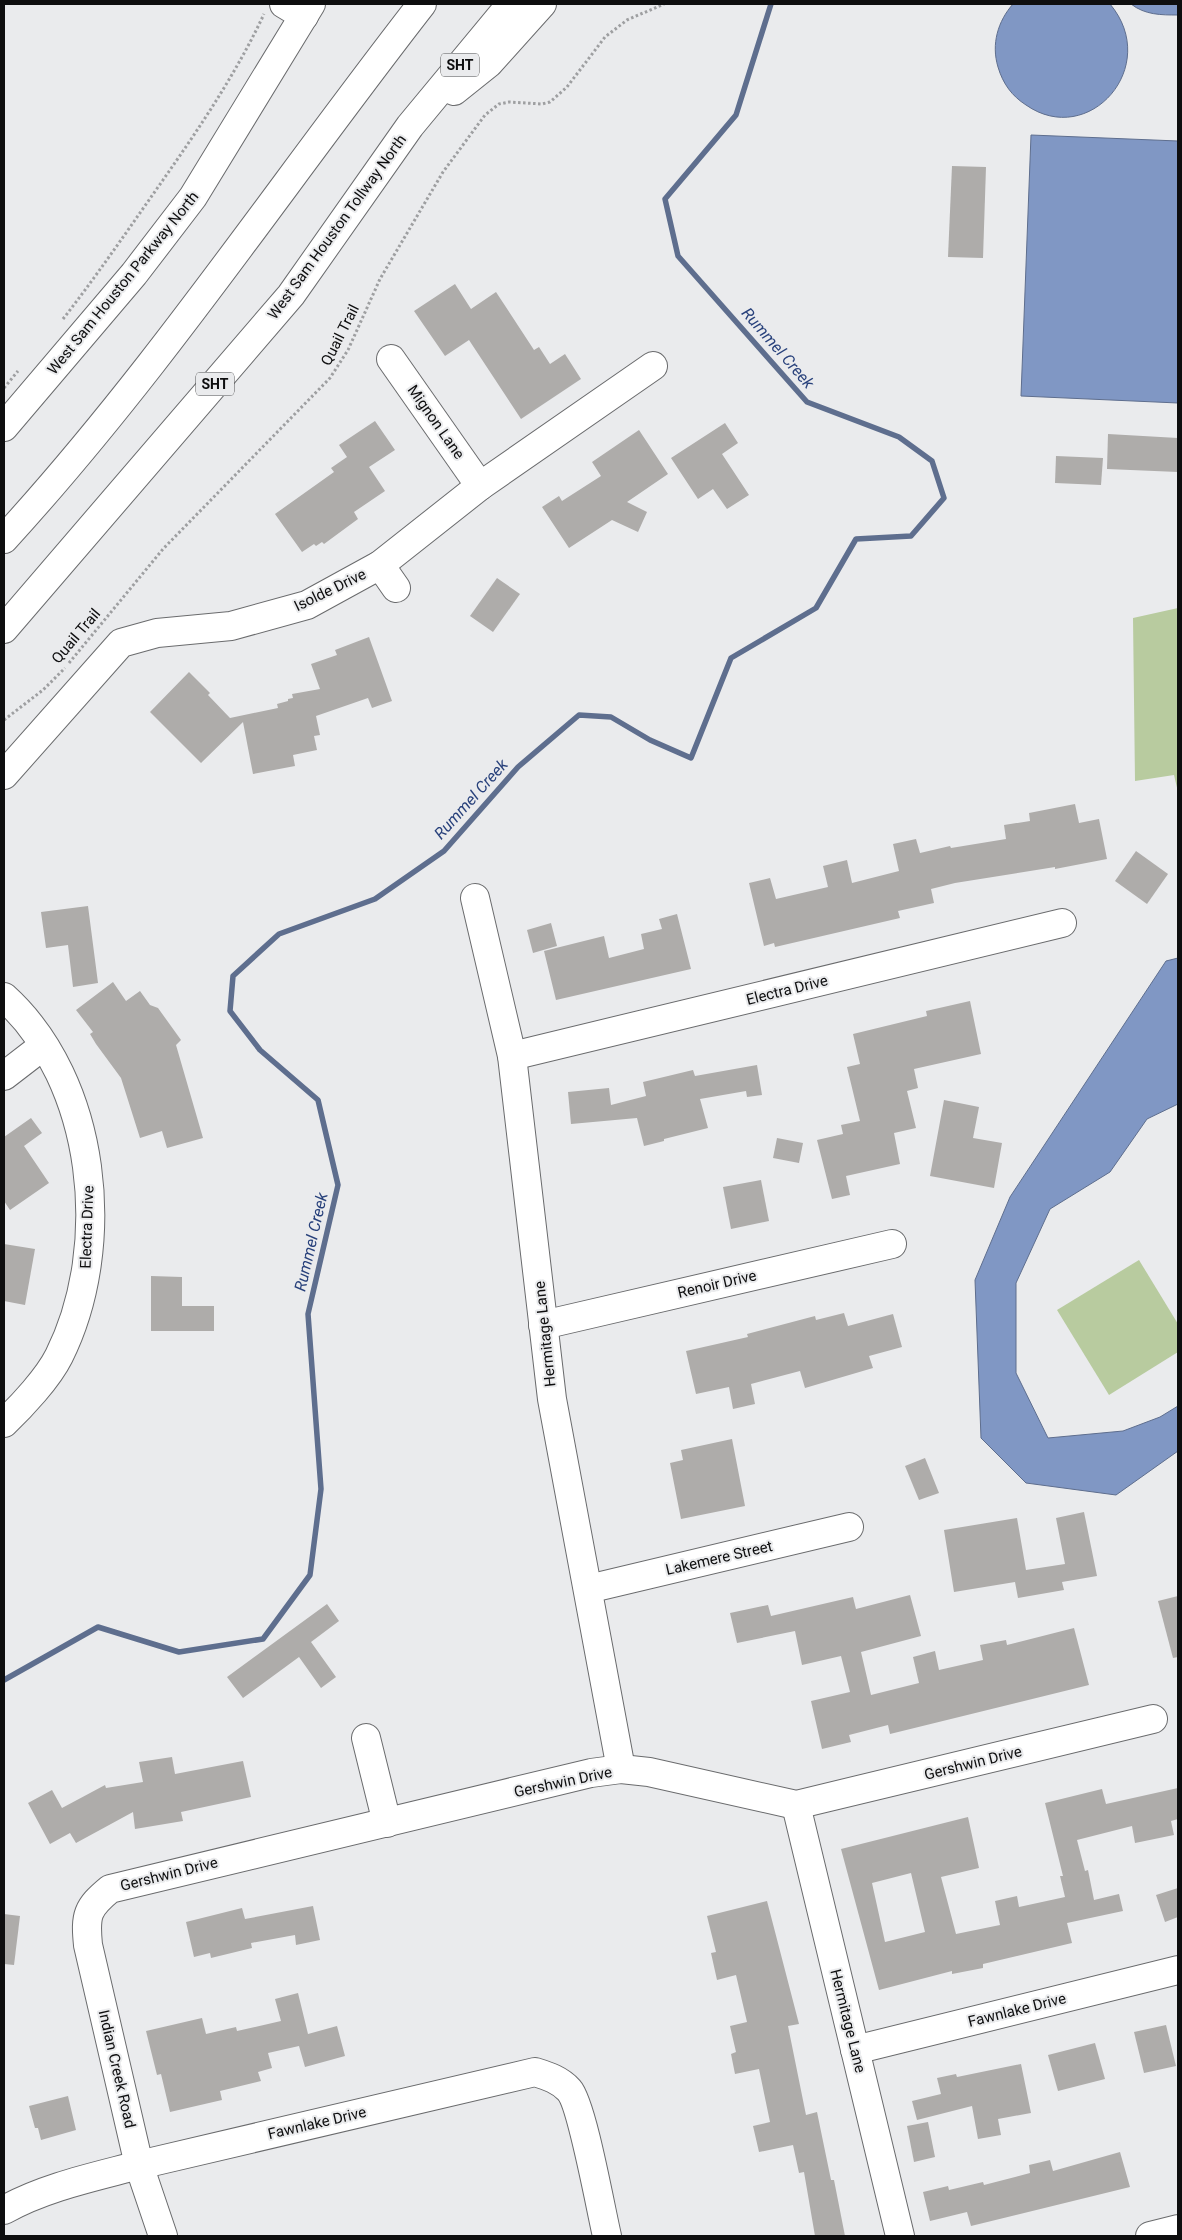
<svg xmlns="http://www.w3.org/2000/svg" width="1182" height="2240" font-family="Roboto,sans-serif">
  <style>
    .green { fill: #b8cb9f }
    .water { fill: #8097c4; stroke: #5e6e8e }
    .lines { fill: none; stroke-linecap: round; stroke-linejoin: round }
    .stream { stroke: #5e6e8e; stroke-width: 5.5 }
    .building { fill: #aeacaa; fill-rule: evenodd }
    .minor-casing { stroke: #6a6b6d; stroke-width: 30 }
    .major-casing { stroke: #6a6b6d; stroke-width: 30 }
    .highway-casing { stroke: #6a6b6d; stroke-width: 30 }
    .path { stroke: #9e9fa1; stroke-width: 3; stroke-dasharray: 2.5 2.5; stroke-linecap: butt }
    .minor { stroke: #fff; stroke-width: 28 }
    .major { stroke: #fff; stroke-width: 28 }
    .highway { stroke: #fff; stroke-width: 28 }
    .labels { text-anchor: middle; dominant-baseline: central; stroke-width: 4; stroke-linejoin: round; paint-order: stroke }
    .shield { fill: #eaebed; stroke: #505052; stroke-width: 1 }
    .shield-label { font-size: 14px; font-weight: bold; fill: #0e0e0f }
    .street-label { font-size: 15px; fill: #0e0e0f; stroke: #eaebed }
    .water-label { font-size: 16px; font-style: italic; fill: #28417b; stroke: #eaebed }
  </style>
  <rect width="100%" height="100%" fill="#eaebed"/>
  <!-- green -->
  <g class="green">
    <polygon points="1178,608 1178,792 1174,775 1135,781 1133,618"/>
    <polygon points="1139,1260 1178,1324 1178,1352 1109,1395 1057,1310"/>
  </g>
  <!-- water -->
  <g class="water">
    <path d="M 1013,4 L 1110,4 C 1162,66 1089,149 1026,105 C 1012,96 1003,84 998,67 C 991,44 998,21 1013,4 Z"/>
    <path d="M 1131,4 L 1178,4 L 1178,15 C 1161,15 1145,15 1131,4 Z"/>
    <polygon points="1031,135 1178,141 1178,403 1021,396"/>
    <polygon points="1178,958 1178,1104 1147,1119 1110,1172 1050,1209 1016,1283 1016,1373 1048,1438 1123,1431 1160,1417 1178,1406 1178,1451 1116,1495 1026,1483 981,1438 975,1280 1010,1197 1166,961"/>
  </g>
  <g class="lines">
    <!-- stream -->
    <polyline class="stream" points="4,1680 98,1627 179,1652 263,1639 310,1575 321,1489 308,1314 338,1185 318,1100 260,1050 230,1011 233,976 279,934 375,899 444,851 518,767 579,715 611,717 650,740 691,758 731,658 816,608 856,539 911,536 944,498 932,461 899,437 807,402 678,256 665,199 736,115 771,4"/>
  </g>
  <!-- building -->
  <g class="building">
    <polygon points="952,166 986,167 983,258 948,257"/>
    <polygon points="455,284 471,309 496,292 534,350 539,347 550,364 565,354 581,379 521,419 469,340 445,356 414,311"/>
    <polygon points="375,421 395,450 369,467 385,491 354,512 358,519 324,544 322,542 316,546 314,544 302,552 275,514 334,472 331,468 347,457 339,445"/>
    <polygon points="725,423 738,443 722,454 749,495 727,509 713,489 698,499 671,458"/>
    <polygon points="639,430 668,474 627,502 647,512 638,532 612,520 569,548 542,507 559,496 562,501 601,476 592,462"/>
    <polygon points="1108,434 1178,438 1178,472 1107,469"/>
    <polygon points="1056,456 1103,458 1101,485 1055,483"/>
    <polygon points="497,578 520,594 493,632 470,616"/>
    <polygon points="369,637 392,701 372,708 368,698 316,716 320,735 314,736 317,750 293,755 295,766 253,774 243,722 201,763 150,712 189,672 210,693 208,695 230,718 278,708 277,704 288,701 288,699 293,698 292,694 320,689 311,664 337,655 335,650"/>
    <polygon points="1075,804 1079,823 1099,819 1107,859 1055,869 1055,867 955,883 931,889 934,903 898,911 900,918 775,947 774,943 764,946 749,883 770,878 776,899 828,887 823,866 847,860 852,883 899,871 893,844 916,839 920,853 950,846 951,848 1006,839 1004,825 1030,821 1029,813"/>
    <polygon points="1136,851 1168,874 1147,904 1115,881"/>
    <polygon points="88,906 98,983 73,987 68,945 46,948 41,912"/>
    <polygon points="677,914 691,969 556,1000 544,951 604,936 609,958 644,949 641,934 662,929 659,919"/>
    <polygon points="551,923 557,946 533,953 527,930"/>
    <polygon points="113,982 126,1001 140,991 150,1005 158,1008 181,1040 176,1045 203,1138 167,1148 162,1131 140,1138 121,1078 96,1044 90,1034 93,1032 76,1010"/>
    <polygon points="970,1001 981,1054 914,1069 918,1088 907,1091 916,1128 894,1133 900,1164 846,1176 850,1195 832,1199 817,1140 843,1134 841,1125 860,1121 847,1067 860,1064 853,1034 927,1016 926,1011"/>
    <polygon points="757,1065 762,1095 747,1097 746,1091 700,1099 708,1128 664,1139 664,1141 644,1146 637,1118 571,1124 568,1092 609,1088 611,1105 646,1096 643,1082 693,1070 695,1076"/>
    <polygon points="944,1100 979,1107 973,1138 1002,1143 994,1188 930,1176"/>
    <polygon points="31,1118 42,1133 24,1146 49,1183 10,1210 4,1201 4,1137"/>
    <polygon points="777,1138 803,1143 799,1163 773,1158"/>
    <polygon points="761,1180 769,1221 731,1229 723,1187"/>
    <polygon points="4,1244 35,1249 25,1305 4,1301"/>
    <polygon points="151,1276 182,1277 182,1306 214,1306 214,1331 151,1331"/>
    <polygon points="844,1313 848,1326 893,1314 902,1347 869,1356 873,1368 805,1388 800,1371 751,1384 755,1404 733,1409 729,1387 696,1394 686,1351 748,1337 747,1334 815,1316 816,1320"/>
    <polygon points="732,1439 745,1506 681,1519 670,1463 683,1460 681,1450"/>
    <polygon points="925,1458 939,1493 919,1500 905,1466"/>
    <polygon points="1084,1512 1097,1576 1062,1582 1064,1590 1018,1598 1015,1582 954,1592 944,1530 1017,1518 1026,1570 1065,1564 1056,1518"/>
    <polygon points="910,1595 921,1636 861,1652 871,1695 919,1683 913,1657 935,1651 939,1670 983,1660 980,1645 1006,1640 1007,1645 1074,1628 1089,1685 890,1734 888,1725 849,1735 851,1742 822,1749 811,1701 850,1692 841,1656 802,1665 795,1631 737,1643 730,1613 768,1605 771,1616 853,1597 856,1609"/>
    <polygon points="1178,1596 1178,1657 1173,1658 1158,1601"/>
    <polygon points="327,1604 339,1621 311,1642 336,1677 321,1688 299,1657 243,1698 227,1677"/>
    <polygon points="172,1757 175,1774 243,1761 251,1797 181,1812 183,1821 135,1829 133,1812 76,1843 70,1833 50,1844 28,1803 52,1790 62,1808 105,1785 106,1788 143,1782 139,1762"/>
    <path d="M 1178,1788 L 1178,1819 L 1171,1821 L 1174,1835 L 1135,1843 L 1132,1826 L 1077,1840 L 1085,1871 L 1088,1870 L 1094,1900 L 1119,1894 L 1123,1911 L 1067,1923 L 1072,1943 L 983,1964 L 983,1968 L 952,1974 L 952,1971 L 879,1990 L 841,1849 L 968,1817 L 979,1868 L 941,1877 L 956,1934 L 1000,1925 L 995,1901 L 1017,1896 L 1019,1907 L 1065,1897 L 1060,1876 L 1063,1876 L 1045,1803 L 1102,1789 L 1106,1804 ZM 911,1873 L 925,1932 L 885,1942 L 872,1883 Z"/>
    <polygon points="1178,1888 1178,1917 1165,1922 1156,1895"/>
    <polygon points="767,1901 799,2024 788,2026 806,2115 817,2112 831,2180 834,2180 845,2236 815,2236 804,2172 799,2173 793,2145 759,2152 753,2126 770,2122 759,2069 735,2074 731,2054 736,2052 730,2026 747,2022 736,1975 717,1980 711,1953 716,1952 707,1916"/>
    <polygon points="313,1906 320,1940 296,1945 295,1935 251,1943 252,1948 211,1958 210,1953 194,1957 186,1922 242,1908 245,1919"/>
    <polygon points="4,1914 20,1916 14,1965 4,1964"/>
    <polygon points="298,1993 308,2034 337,2026 345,2056 305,2067 299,2046 268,2053 272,2068 258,2072 261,2081 220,2091 222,2100 170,2112 161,2074 157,2075 146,2031 202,2018 206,2034 236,2027 237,2031 281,2021 275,1999"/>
    <polygon points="1166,2025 1176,2066 1144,2073 1134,2032"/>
    <polygon points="1095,2043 1105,2079 1058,2091 1048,2055"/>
    <polygon points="1021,2064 1031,2113 998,2119 1001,2135 978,2139 972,2106 917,2120 912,2101 941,2094 937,2078 956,2074 957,2077"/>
    <polygon points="68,2096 76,2130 41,2140 38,2128 35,2128 29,2106"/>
    <polygon points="928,2122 935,2157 914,2162 907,2126"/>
    <polygon points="1120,2152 1130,2187 971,2226 967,2212 930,2221 923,2192 948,2186 949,2190 983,2182 984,2185 1030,2173 1029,2165 1050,2160 1053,2171"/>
  </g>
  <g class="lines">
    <defs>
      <g id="minor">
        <polyline points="284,4 304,16"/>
        <polyline points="391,359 480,486"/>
        <polyline points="380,565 396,588"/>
        <polyline points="4,775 121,643 157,633 231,626 307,605 380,565 480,486 653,366"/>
        <polyline points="475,898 512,1056 552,1399 621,1769"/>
        <path d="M 4,997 C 97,1081 114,1246 59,1356 C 48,1378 22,1406 4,1423"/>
        <polyline points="512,1056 1062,923"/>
        <polyline points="4,1076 43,1046"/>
        <polyline points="543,1325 892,1244"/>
        <polyline points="588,1589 849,1527"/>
        <polyline points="366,1738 387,1823"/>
        <polyline points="796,1805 900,2236"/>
        <polyline points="855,2050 1178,1970"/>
        <path d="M 4,2210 C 45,2187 94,2177 139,2165 L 535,2072 C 548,2076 560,2080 569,2090 C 582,2104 601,2211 607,2236"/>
        <path d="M 163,2236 L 139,2165 L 88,1945 C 85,1915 87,1908 110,1889 L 591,1773 L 621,1769 L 649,1772 L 796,1805 L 1153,1719"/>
        <polyline points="1150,2236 1178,2229"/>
      </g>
      <polyline id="major" points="4,427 134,274 193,197 311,4"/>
      <g id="highway">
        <polyline points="454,91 489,63 542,4"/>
        <path d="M 4,539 C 157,372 283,182 422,4"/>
        <polyline points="4,629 291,295 410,126 511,4"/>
      </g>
    </defs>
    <!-- minor casing -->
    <use href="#minor" class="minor-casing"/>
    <!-- major casing -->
    <use href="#major" class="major-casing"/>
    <!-- highway casing -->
    <use href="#highway" class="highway-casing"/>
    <!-- path -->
    <g class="path">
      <path d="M 63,319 C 98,274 130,227 163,180 C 200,127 237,72 264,14"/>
      <polyline points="4,388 18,371"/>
      <polyline points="69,663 163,549 330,378 348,350 380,279 443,172 485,115 499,104 509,102 542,104 550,102 567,87 605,37 627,20 664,4"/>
      <polyline points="4,720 43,690 65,668"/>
    </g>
    <!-- minor -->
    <use href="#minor" class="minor"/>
    <!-- major -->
    <use href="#major" class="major"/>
    <!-- highway -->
    <use href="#highway" class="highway"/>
  </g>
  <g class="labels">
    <!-- shield labels -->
    <g class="shield">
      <rect x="441" y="53.5" width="38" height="23" rx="4"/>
      <rect x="196" y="372.5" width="38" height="23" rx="4"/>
    </g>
    <g class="shield-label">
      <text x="460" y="65">SHT</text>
      <text x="215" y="384">SHT</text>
    </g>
    <!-- street labels -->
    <g class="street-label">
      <text transform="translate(337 227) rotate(-54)">West Sam Houston Tollway North</text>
      <text transform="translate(123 283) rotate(-51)">West Sam Houston Parkway North</text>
      <text transform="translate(340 335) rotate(-63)">Quail Trail</text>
      <text transform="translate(436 422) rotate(55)">Mignon Lane</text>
      <text transform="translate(330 590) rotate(-26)">Isolde Drive</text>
      <text transform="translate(76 636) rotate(-50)">Quail Trail</text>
      <text transform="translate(787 990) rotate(-14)">Electra Drive</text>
      <text transform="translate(87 1227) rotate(-88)">Electra Drive</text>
      <text transform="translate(717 1284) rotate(-13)">Renoir Drive</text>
      <text transform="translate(545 1334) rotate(-96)">Hermitage Lane</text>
      <text transform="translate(719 1558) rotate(-13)">Lakemere Street</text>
      <text transform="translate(973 1763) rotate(-14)">Gershwin Drive</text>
      <text transform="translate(563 1782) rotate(-12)">Gershwin Drive</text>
      <text transform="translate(169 1874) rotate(-14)">Gershwin Drive</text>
      <text transform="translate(1017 2010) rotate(-14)">Fawnlake Drive</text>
      <text transform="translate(848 2021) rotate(76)">Hermitage Lane</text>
      <text transform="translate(117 2069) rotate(77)">Indian Creek Road</text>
      <text transform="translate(317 2123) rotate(-13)">Fawnlake Drive</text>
    </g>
    <!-- water labels -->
    <g class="water-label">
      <text transform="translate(778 348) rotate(49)">Rummel Creek</text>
      <text transform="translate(471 799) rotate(-48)">Rummel Creek</text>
      <text transform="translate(311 1242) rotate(-77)">Rummel Creek</text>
    </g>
  </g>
  <!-- border -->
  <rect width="1182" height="2240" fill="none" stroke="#0e0e0f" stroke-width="10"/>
</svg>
